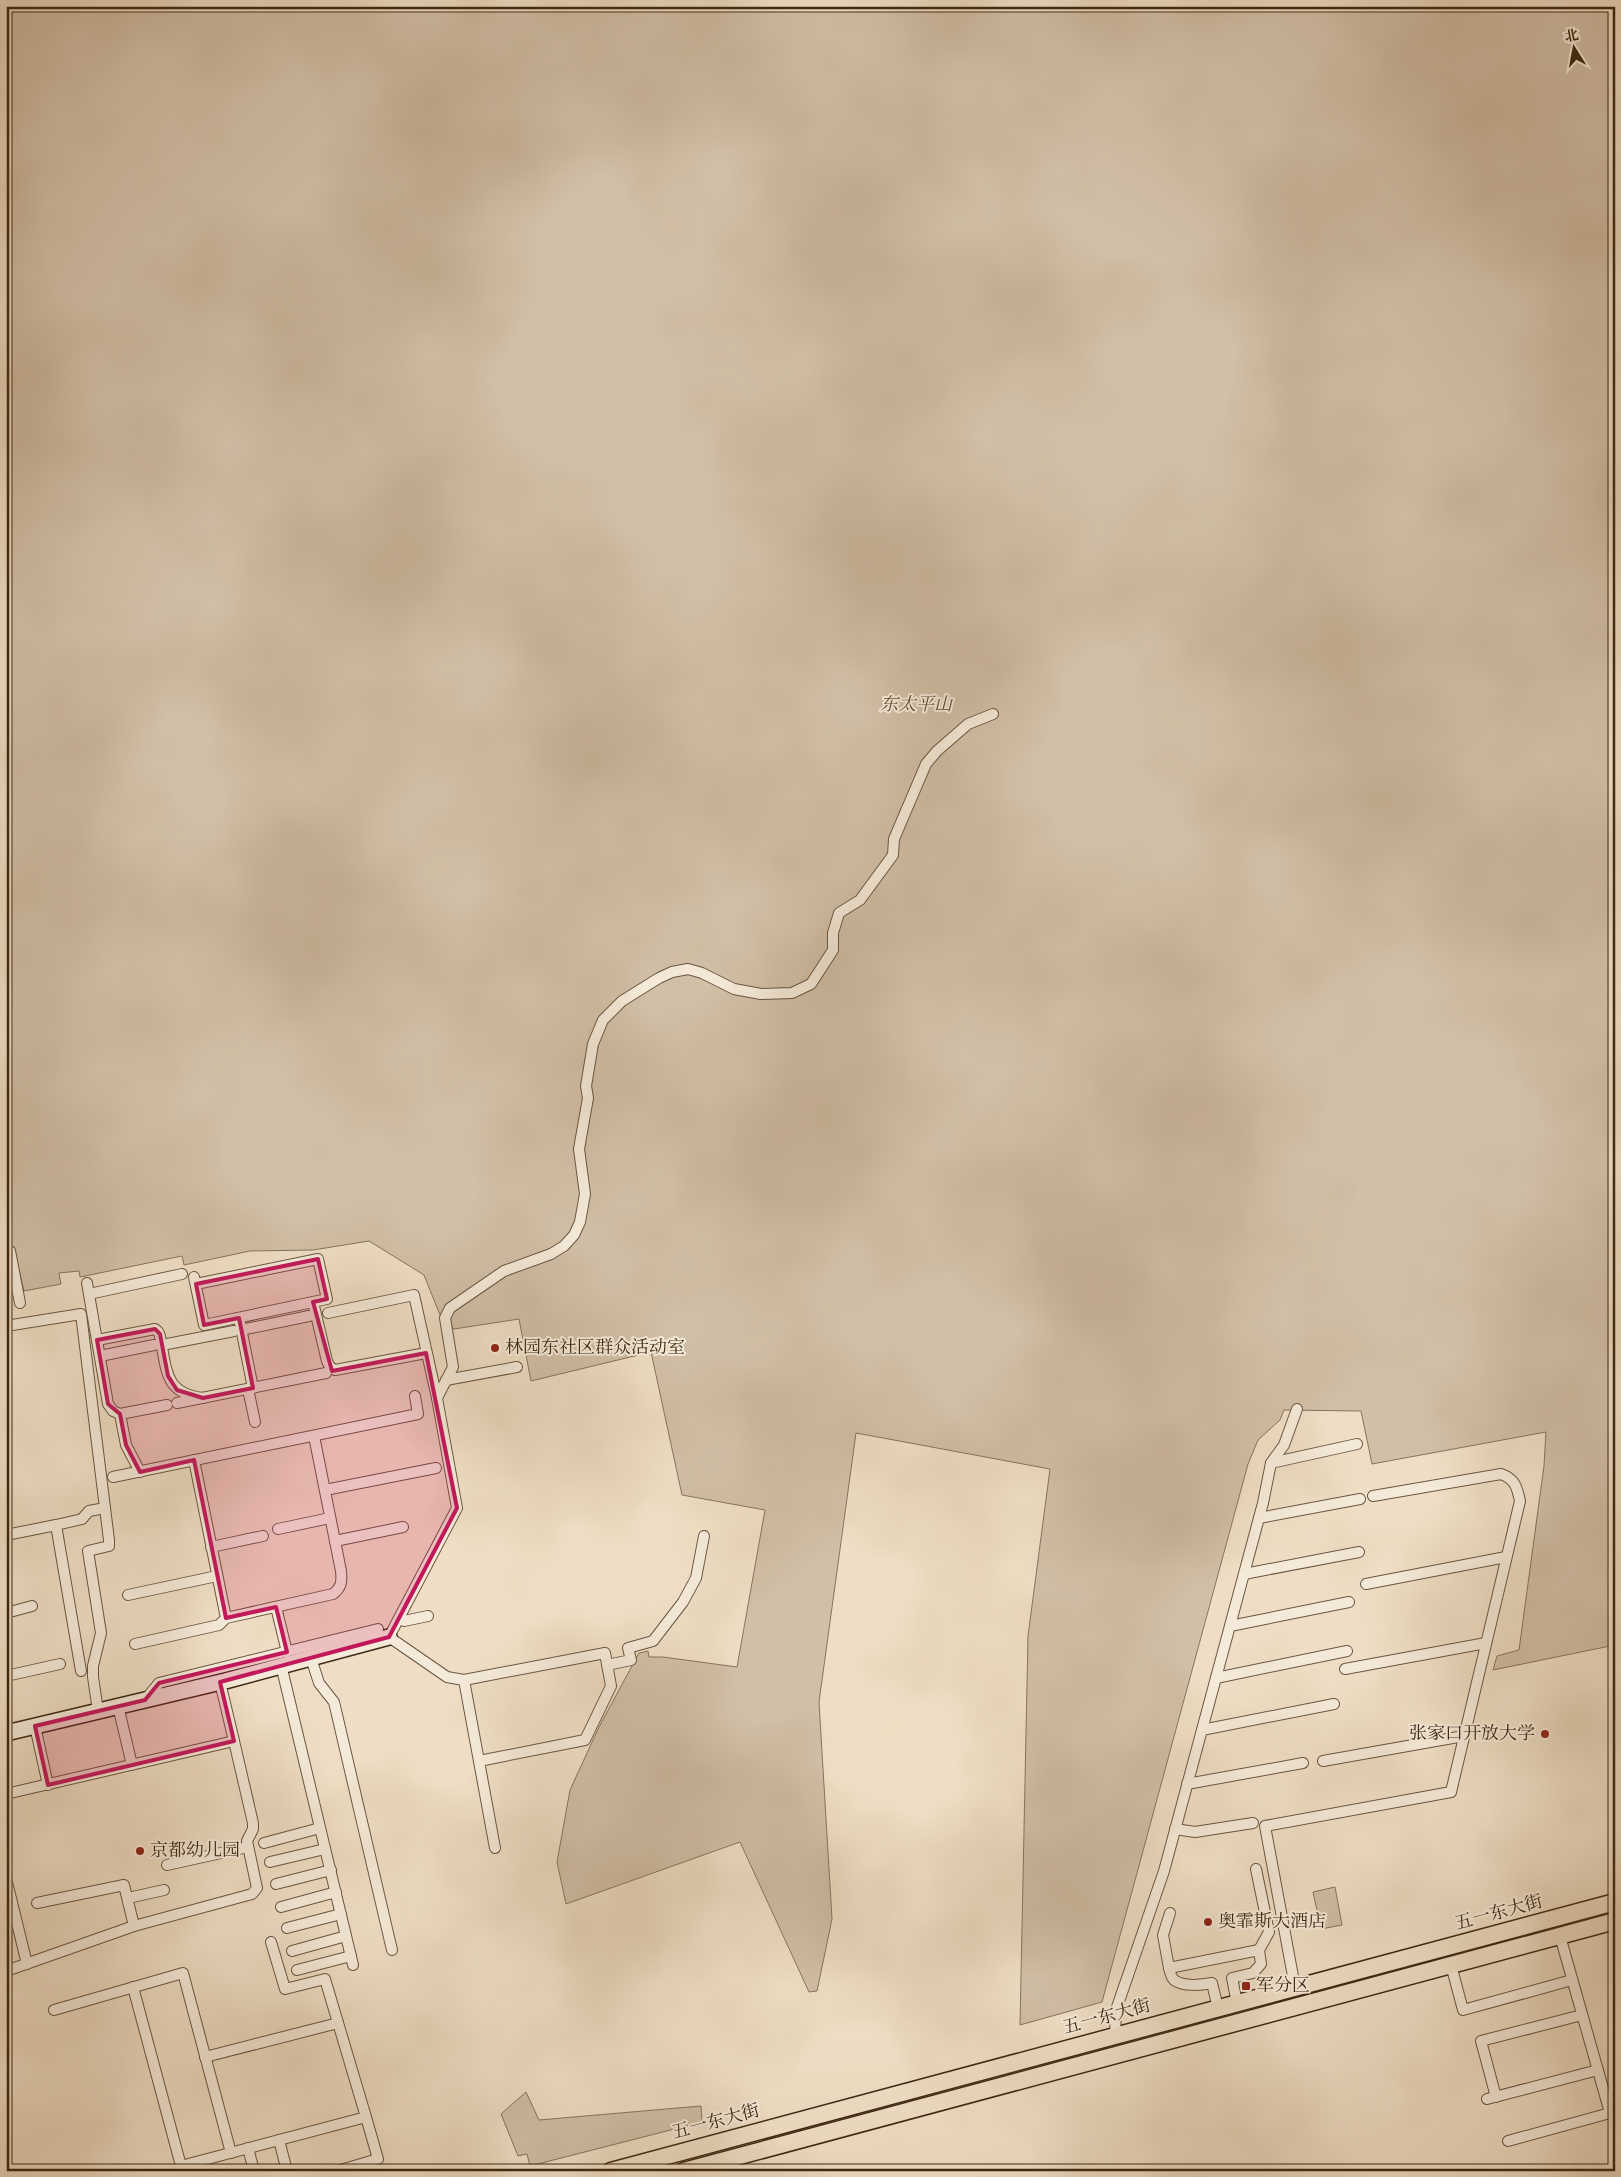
<svg xmlns="http://www.w3.org/2000/svg" width="1621" height="2177" font-family="'IM FELL DW Pica','Noto Serif SC',serif">
  <style>
    .green { fill: #d1bfa7; stroke: #87745d }
    .lines { fill: none; stroke-linecap: round; stroke-linejoin: round }
    .street-casing { stroke: #6a5640; stroke-width: 12 }
    .secondary-casing { stroke: #3d2913; stroke-width: 18 }
    .primary-casing { stroke: #3d2913; stroke-width: 19 }
    .street { stroke: #f5ead9; stroke-width: 10 }
    .secondary { stroke: #f5ead9; stroke-width: 15 }
    .primary { stroke: #efdec5; stroke-width: 16 }
    .marked { fill: #c2185b; fill-opacity: 0.2; stroke: #c2185b; stroke-width: 4; stroke-linejoin: round }
    .poi-dot { fill: #8f2418; stroke: #f5ead9; stroke-width: 2 }
    .labels { text-anchor: middle; dominant-baseline: central; stroke-width: 4; stroke-linejoin: round; paint-order: stroke }
    .park-label { font-size: 18px; font-style: italic; fill: #624e38; stroke: #f5ead9 }
    .poi-label { font-size: 18px; fill: #3d2913; stroke: #f5ead9; text-anchor: start }
    .street-label { font-size: 18px; fill: #3d2913; stroke: #f5ead9 }
  </style>
  <rect width="100%" height="100%" fill="#efdec5"/>
  <filter id="stains"><feTurbulence type="fractalNoise" baseFrequency=".004" numOctaves="4"/><feColorMatrix values="0 0 0 0 .2 0 0 0 0 .09 0 0 0 0 .02 0 0 0 .5 -.17"/></filter>
  <radialGradient id="worn" r=".72"><stop offset=".6" stop-color="#630" stop-opacity="0"/><stop offset="1" stop-color="#630" stop-opacity=".3"/></radialGradient>
  <!-- green -->
  <g class="green">
    <polygon points="6,6 1615,6 1615,1645 1493,1670 1497,1656 1519,1650 1544,1466 1546,1432 1372,1464 1361,1411 1284,1410 1280,1420 1258,1440 1248,1464 1102,2002 1020,2025 1028,1636 1050,1469 856,1433 819,1702 832,1919 817,1991 809,1992 740,1842 566,1904 557,1862 570,1790 599,1727 639,1653 648,1651 649,1657 663,1657 737,1667 765,1510 682,1495 651,1352 531,1381 519,1319 454,1329 440,1315 424,1275 369,1241 313,1250 250,1251 184,1265 182,1256 80,1277 79,1271 59,1273 61,1284 24,1291 13,1246 6,1248"/>
    <polygon points="1335,1887 1342,1925 1321,1929 1313,1892"/>
    <polygon points="526,2092 539,2120 701,2106 702,2122 530,2166 527,2154 518,2156 501,2114"/>
  </g>
  <g class="lines">
    <defs>
      <g id="street">
        <polyline points="6,1252 10,1251 20,1303"/>
        <polyline points="194,1277 204,1325 327,1299 318,1259 196,1284"/>
        <polyline points="87,1283 108,1404 113,1411 120,1414 126,1445 140,1472"/>
        <polyline points="89,1294 182,1274"/>
        <polyline points="313,1302 327,1361 330,1367 335,1370 426,1353"/>
        <polyline points="328,1313 414,1295 437,1398"/>
        <polyline points="239,1318 253,1388"/>
        <polyline points="6,1326 81,1314 109,1540 109,1546 88,1551 101,1633 93,1666 93,1677 98,1711"/>
        <polyline points="241,1330 309,1316"/>
        <path d="M 97,1340 L 155,1329 C 160,1332 160,1336 161,1342 C 167,1373 166,1393 203,1398"/>
        <polyline points="162,1345 234,1331"/>
        <polyline points="100,1356 154,1345"/>
        <polyline points="446,1380 517,1367"/>
        <polyline points="248,1389 255,1422"/>
        <polyline points="177,1403 326,1373"/>
        <polyline points="120,1414 167,1405"/>
        <polyline points="194,1460 226,1618"/>
        <polyline points="1271,1463 1357,1444"/>
        <polyline points="113,1477 418,1414 415,1396"/>
        <polyline points="325,1490 436,1468"/>
        <polyline points="1259,1518 1360,1499"/>
        <polyline points="56,1525 82,1519 89,1511 105,1508"/>
        <polyline points="278,1529 330,1518"/>
        <polyline points="6,1535 56,1525 81,1671"/>
        <polyline points="335,1541 403,1527"/>
        <polyline points="211,1547 263,1536"/>
        <polyline points="1244,1574 1359,1552"/>
        <polyline points="1366,1584 1506,1557"/>
        <polyline points="128,1595 217,1576"/>
        <polyline points="276,1607 287,1652"/>
        <polyline points="6,1613 32,1606"/>
        <polyline points="404,1621 428,1616"/>
        <polyline points="1230,1626 1349,1602"/>
        <path d="M 135,1644 L 219,1625 L 226,1618 L 333,1594 C 342,1587 342,1581 341,1571 L 314,1436"/>
        <polyline points="311,1658 319,1683 334,1702 392,1950"/>
        <polyline points="281,1665 353,1965"/>
        <polyline points="607,1665 631,1660 628,1648 653,1641 683,1602 696,1578 704,1536"/>
        <polyline points="1345,1669 1486,1643"/>
        <polyline points="6,1676 60,1664"/>
        <polyline points="1216,1678 1347,1651"/>
        <polyline points="464,1680 605,1653 611,1686 585,1740 479,1761"/>
        <polyline points="220,1682 234,1741"/>
        <polyline points="145,1700 159,1683 378,1629"/>
        <polyline points="118,1706 132,1765"/>
        <polyline points="35,1726 48,1785"/>
        <polyline points="1202,1730 1334,1704"/>
        <polyline points="1323,1761 1464,1736"/>
        <polyline points="1187,1784 1303,1763"/>
        <polyline points="6,1794 234,1741 253,1823 253,1829 247,1841 257,1888 252,1894 134,1926 6,1971"/>
        <polyline points="1175,1829 1195,1832 1253,1823"/>
        <polyline points="264,1843 320,1828"/>
        <polyline points="495,1848 464,1680 447,1677 389,1637 457,1508 437,1398 453,1367 445,1318 450,1308 504,1271 551,1254 564,1246 574,1235 580,1222 585,1194 579,1149 588,1098 586,1086 593,1044 603,1020 622,1001 659,978 672,972 688,969 702,973 734,989 761,994 792,993 811,984 833,950 833,933 839,913 860,900 893,855 894,839 926,764 937,751 968,724 993,714"/>
        <polyline points="270,1862 325,1849"/>
        <polyline points="167,1865 248,1847"/>
        <polyline points="1256,1869 1269,1932 1259,1950"/>
        <polyline points="6,1878 27,1964"/>
        <polyline points="276,1884 331,1870"/>
        <polyline points="128,1898 164,1890"/>
        <polyline points="37,1903 124,1885 134,1926"/>
        <polyline points="281,1907 336,1892"/>
        <polyline points="287,1928 341,1914"/>
        <polyline points="292,1951 346,1936"/>
        <polyline points="1451,1965 1463,2010 1572,1980"/>
        <polyline points="1169,1968 1163,1935 1170,1913"/>
        <polyline points="297,1970 351,1956"/>
        <polyline points="133,1987 181,2166 366,2117 325,1979 285,1989 271,1942"/>
        <path d="M 1295,1987 L 1265,1826 L 1451,1792 L 1520,1501 C 1517,1487 1515,1479 1501,1474 L 1373,1496"/>
        <path d="M 1218,2008 L 1212,1983 C 1202,1985 1183,1987 1174,1980 C 1171,1977 1170,1972 1169,1968 L 1259,1950 L 1261,1964 L 1253,1973 L 1232,1978 L 1237,2003"/>
        <polyline points="54,2010 183,1973 231,2153"/>
        <polyline points="1115,2035 1116,2010 1164,1871 1263,1503 1271,1463 1284,1445 1297,1409"/>
        <polyline points="205,2057 338,2023"/>
        <polyline points="1496,2097 1481,2041 1582,2015"/>
        <polyline points="1487,2099 1598,2070"/>
        <polyline points="279,2140 287,2171"/>
        <polyline points="1508,2141 1610,2113 1560,1936"/>
        <polyline points="248,2148 254,2171"/>
        <polyline points="337,2171 378,2159 366,2117"/>
      </g>
      <polyline id="secondary" points="6,1733 225,1681 389,1637"/>
      <g id="primary">
        <polyline points="611,2171 1615,1902"/>
        <polyline points="684,2171 1615,1921"/>
      </g>
    </defs>
    <!-- street casing -->
    <use href="#street" class="street-casing"/>
    <!-- secondary casing -->
    <use href="#secondary" class="secondary-casing"/>
    <!-- primary casing -->
    <use href="#primary" class="primary-casing"/>
    <!-- street -->
    <use href="#street" class="street"/>
    <!-- secondary -->
    <use href="#secondary" class="secondary"/>
    <!-- primary -->
    <use href="#primary" class="primary"/>
  </g>
  <!-- marked area -->
  <path class="marked" d="M 318,1259 L 327,1299 L 313,1302 L 332,1371 L 426,1353 L 457,1508 L 389,1637 L 220,1682 L 234,1741 L 48,1785 L 35,1726 L 145,1700 L 159,1683 L 287,1652 L 276,1607 L 226,1618 L 194,1460 L 140,1472 L 126,1445 L 120,1414 L 108,1404 L 97,1340 L 155,1329 L 160,1334 L 168,1376 L 177,1390 L 203,1398 L 253,1388 L 239,1318 L 204,1325 L 196,1284 Z"/>
  <!-- markers -->
  <g class="poi-dot">
    <circle cx="495" cy="1348" r="5"/>
    <circle cx="1545" cy="1734" r="5"/>
    <circle cx="140" cy="1851" r="5"/>
    <circle cx="1208" cy="1922" r="5"/>
    <rect x="1241" y="1981" width="10" height="10" rx="2.5"/>
  </g>
  <g class="labels">
    <!-- park labels -->
    <g class="park-label">
      <text x="916" y="705">东太平山</text>
    </g>
    <!-- poi labels -->
    <g class="poi-label">
      <text x="505" y="1348">林园东社区群众活动室</text>
      <text x="1535" y="1734" text-anchor="end">张家口开放大学</text>
      <text x="150" y="1851">京都幼儿园</text>
      <text x="1218" y="1922">奥霏斯大酒店</text>
      <text x="1256" y="1986">军分区</text>
    </g>
    <!-- street labels -->
    <g class="street-label">
      <text transform="translate(1499 1913) rotate(-15)">五一东大街</text>
      <text transform="translate(1107 2017) rotate(-15)">五一东大街</text>
      <text transform="translate(716 2122) rotate(-15)">五一东大街</text>
    </g>
  </g>
  <!-- margin -->
  <rect width="1621" height="2177" fill="none" stroke="#efdec5" stroke-width="25"/>
  <rect x="8" y="8" width="1606" height="2162" fill="none" stroke="#3d2913" stroke-width="2.5"/>
  <rect x="12" y="12" width="1596" height="2152" fill="none" stroke="#3d2913"/>
  <!-- north arrow -->
  <g transform="translate(1574 48) rotate(349)" stroke="#f5ead9" stroke-width="4" paint-order="stroke">
  <path d="M0-4L9 19L0 12L-9 19Z" fill="#3d2913"/>
  <text y="-8" font-size="14" font-weight="bold" text-anchor="middle" fill="#3d2913">北</text>
  </g>
  <rect width="100%" height="100%" filter="url(#stains)"/>
  <rect width="100%" height="100%" fill="url(#worn)"/>
</svg>
